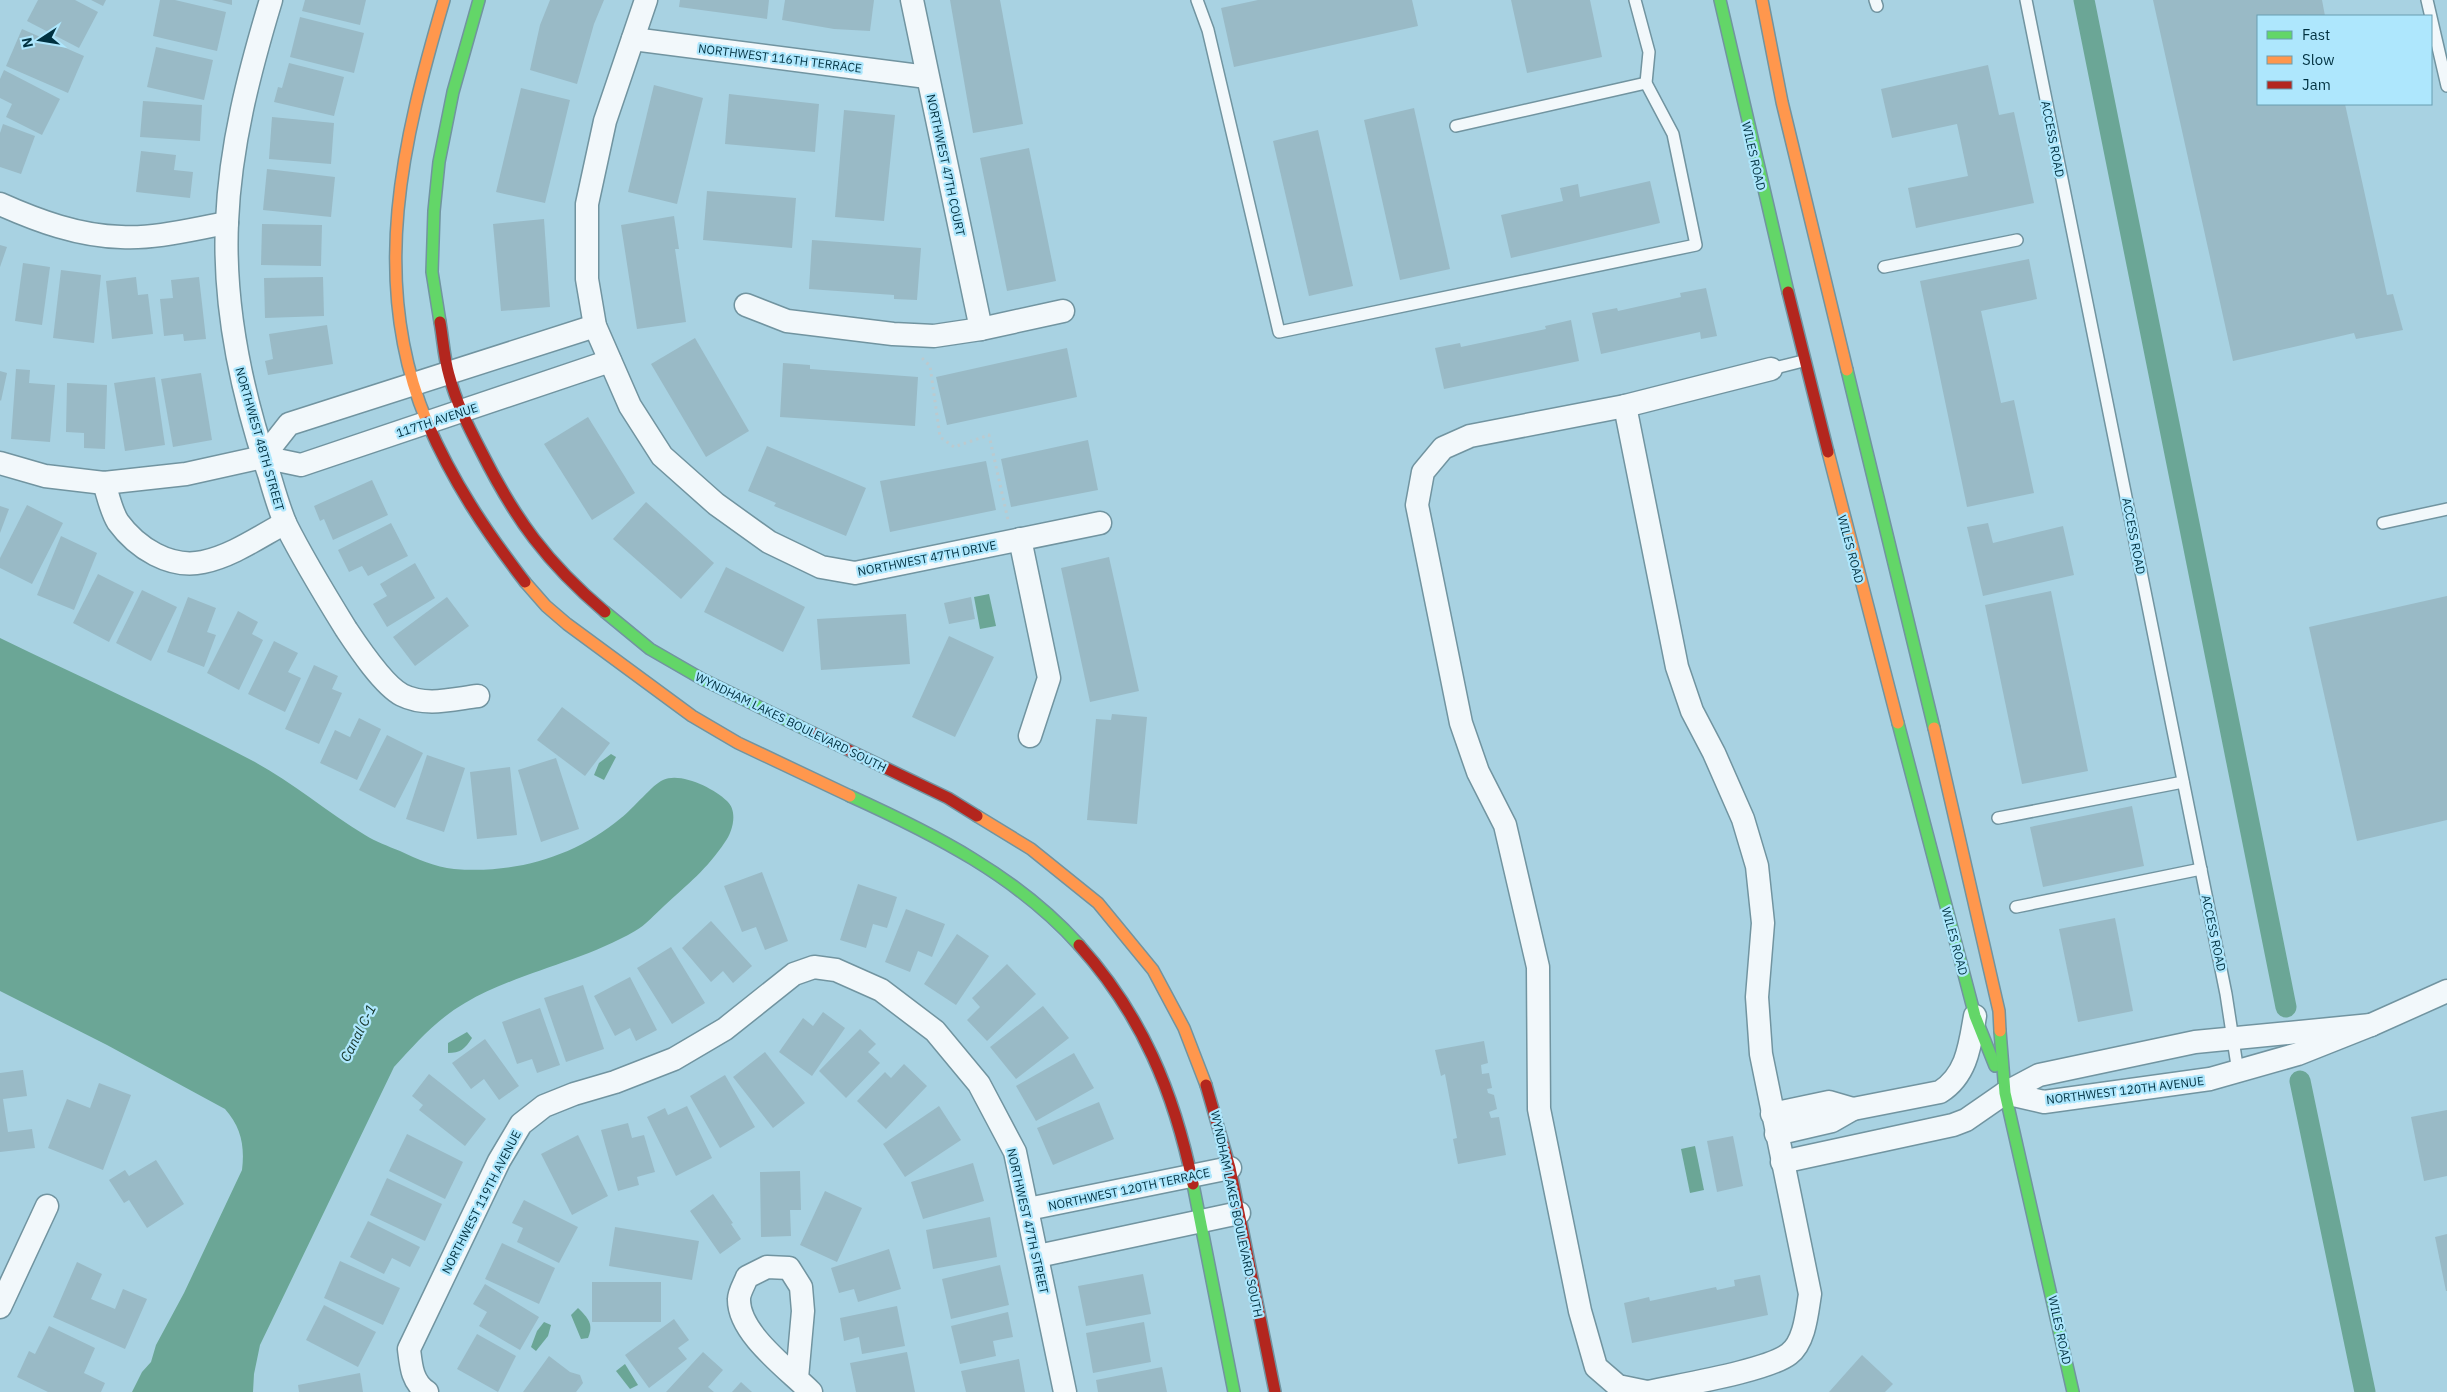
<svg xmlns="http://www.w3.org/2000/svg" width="2447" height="1392" font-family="'IBM Plex Sans',sans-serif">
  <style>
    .water { fill: #6ba696 }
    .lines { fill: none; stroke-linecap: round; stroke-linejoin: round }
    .canal { stroke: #6ba696; stroke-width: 21 }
    .building { fill: #99bac6 }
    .lane-casing { stroke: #7194a0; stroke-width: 14 }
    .street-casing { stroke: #7194a0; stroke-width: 25 }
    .fast-casing { stroke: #7194a0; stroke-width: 14 }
    .slow-casing { stroke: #7194a0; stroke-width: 14 }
    .jam-casing { stroke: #7194a0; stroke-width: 14 }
    .path { stroke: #bccacf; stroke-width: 3; stroke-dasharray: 2.5 4; stroke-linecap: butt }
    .lane { stroke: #f2f8fb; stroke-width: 11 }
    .street { stroke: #f2f8fb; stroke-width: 22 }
    .fast { stroke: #63d668; stroke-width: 11 }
    .slow { stroke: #ff974d; stroke-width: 11 }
    .jam { stroke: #b3261e; stroke-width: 11 }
    .labels { text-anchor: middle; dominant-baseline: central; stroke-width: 4.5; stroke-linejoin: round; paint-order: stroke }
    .street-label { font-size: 12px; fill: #003140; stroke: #aee7fd }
    .water-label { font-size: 14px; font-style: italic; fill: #143326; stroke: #aee7fd }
  </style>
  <rect width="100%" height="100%" fill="#a8d2e2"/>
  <!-- water -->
  <g class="water">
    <polygon points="989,594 996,626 980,629 974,597"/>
    <path d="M 0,638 C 84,679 170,717 253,761 C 292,782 327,812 365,835 C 376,842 388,846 400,851 C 417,859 435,867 454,869 C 515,874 574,857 621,818 C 633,809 653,784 663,780 C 681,772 713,788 727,801 C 738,811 733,831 725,842 C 707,869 688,884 664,906 C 655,914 646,925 635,931 C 582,962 518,972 465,1003 C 437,1019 415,1044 394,1067 L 260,1345 L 254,1374 L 253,1392 L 132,1392 L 142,1372 L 151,1362 L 156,1345 L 184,1293 L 242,1170 C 245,1146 241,1127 225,1109 L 107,1045 L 0,991 Z"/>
    <polygon points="611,754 616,757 604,780 594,775 599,763"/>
    <path d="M 467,1032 L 472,1038 C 465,1049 460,1053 448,1053 L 448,1043 Z"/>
    <polygon points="1695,1146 1704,1190 1690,1193 1681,1149"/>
    <path d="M 578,1308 C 588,1318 594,1324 588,1338 L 581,1339 L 571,1315 Z"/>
    <polygon points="544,1322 551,1325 548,1336 536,1351 531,1347 537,1331"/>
    <polygon points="625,1364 638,1385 630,1389 616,1371"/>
  </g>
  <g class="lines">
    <!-- canal -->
    <g class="canal">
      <polyline points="2084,0 2286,1007"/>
      <polyline points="2300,1081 2365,1392"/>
    </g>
  </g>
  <!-- building -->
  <g class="building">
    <polygon points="38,0 75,0 98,12 79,48 27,21"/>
    <polygon points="91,0 106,0 103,6"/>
    <polygon points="160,0 175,0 226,12 217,51 153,36"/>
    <polygon points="212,0 232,0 232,5"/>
    <polygon points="305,0 366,0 360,25 302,11"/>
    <polygon points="550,0 604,0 594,24 577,84 530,70 540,25"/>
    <polygon points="680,0 769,0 767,19 679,7"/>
    <polygon points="785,0 874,0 870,31 834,29 782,20"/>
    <polygon points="950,0 1000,0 1023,124 973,133"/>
    <polygon points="1258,0 1412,0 1418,26 1234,67 1221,8"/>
    <polygon points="1511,0 1590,0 1602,57 1527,73"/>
    <polygon points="2153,0 2322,0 2325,16 2258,16 2258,104 2345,104 2387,295 2393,294 2403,330 2356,339 2354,333 2233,361"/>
    <polygon points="300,17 364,33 354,73 290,57"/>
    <polygon points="22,29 84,56 68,93 6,66"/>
    <polygon points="156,47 213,60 204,100 147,87"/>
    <polygon points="289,63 344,77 334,116 274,102 278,87 282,88"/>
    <polygon points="1988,65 1999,115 2014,112 2034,203 1916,228 1908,188 1968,176 1957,124 1892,138 1881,89"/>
    <polygon points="4,70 60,99 42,135 6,117 12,104 0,98 0,79"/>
    <polygon points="654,85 703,98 677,204 628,192"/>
    <polygon points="521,88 570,100 545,203 496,192"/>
    <polygon points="729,94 819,104 815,152 725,144"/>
    <polygon points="143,101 202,105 200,141 140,137"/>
    <polygon points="1414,108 1450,269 1400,280 1364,120"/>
    <polygon points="844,110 895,115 884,221 835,217"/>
    <polygon points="272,117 334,123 331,164 269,159"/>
    <polygon points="3,124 35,136 21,174 0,167 0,133"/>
    <polygon points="1318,130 1353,286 1309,296 1273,141"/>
    <polygon points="1029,148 1056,281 1007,291 980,158"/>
    <polygon points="141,151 176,155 174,170 193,172 190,198 136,192"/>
    <polygon points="267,169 335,177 331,217 263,210"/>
    <polygon points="1650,181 1660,223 1511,258 1501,215 1563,201 1560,188 1578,184 1580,197"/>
    <polygon points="707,191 796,198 792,248 703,240"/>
    <polygon points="674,216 679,249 675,249 686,322 637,329 621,225"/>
    <polygon points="544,219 550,307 501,311 493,224"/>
    <polygon points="262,224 322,225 321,266 261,265"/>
    <polygon points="812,240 921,248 917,300 894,299 894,295 809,289"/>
    <polygon points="0,245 7,247 0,267"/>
    <polygon points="2029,259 2037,299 1981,311 2001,403 2014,400 2034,493 1967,507 1920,281"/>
    <polygon points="23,263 50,267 42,325 15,321"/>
    <polygon points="61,270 101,275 94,343 53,338"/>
    <polygon points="136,277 138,295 148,294 153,334 112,339 106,281"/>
    <polygon points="199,277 206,339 184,341 183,334 164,336 160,299 173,298 171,280"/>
    <polygon points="323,277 324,316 265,318 264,278"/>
    <polygon points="1706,288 1717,336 1701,339 1700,332 1601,354 1592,313 1617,308 1618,311 1681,297 1680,293"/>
    <polygon points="1571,320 1579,361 1444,389 1435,348 1460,343 1461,347 1546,329 1545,326"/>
    <polygon points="327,325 333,364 268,375 265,361 273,359 269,334"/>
    <polygon points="695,338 749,431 706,457 651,364"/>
    <polygon points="1067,348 1077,397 947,425 936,377"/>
    <polygon points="783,363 810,365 810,369 918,377 915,426 780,417"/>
    <polygon points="16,369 30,370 29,383 55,385 50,442 11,439"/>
    <polygon points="0,371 7,373 1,401 0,400"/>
    <polygon points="201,373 212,440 173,447 161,379"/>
    <polygon points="155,377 165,445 125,451 114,383"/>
    <polygon points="67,383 107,385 105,449 84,448 84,433 66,432"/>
    <polygon points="588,417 635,493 592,520 544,444"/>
    <polygon points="1088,440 1098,490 1011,507 1001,459"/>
    <polygon points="767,446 866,488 846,536 774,506 776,503 748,491"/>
    <polygon points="986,461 996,510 890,532 880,481"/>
    <polygon points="372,480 388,515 333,540 324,519 320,521 314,506"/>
    <polygon points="646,502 714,563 681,599 613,539"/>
    <polygon points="27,505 63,523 32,584 0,568 0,558"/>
    <polygon points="0,506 9,509 0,533"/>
    <polygon points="391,523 408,556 368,576 362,566 349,572 338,550"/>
    <polygon points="1988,523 1993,543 2063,526 2074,575 1983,596 1967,527"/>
    <polygon points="61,536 97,553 74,610 37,595"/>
    <polygon points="1109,557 1139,691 1090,702 1061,568"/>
    <polygon points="415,563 435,598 387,627 373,604 387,596 380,584"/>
    <polygon points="726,567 805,607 783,652 704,612"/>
    <polygon points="98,574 134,592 109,642 73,623"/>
    <polygon points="142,590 177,607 151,661 116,643"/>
    <polygon points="2051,591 2088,771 2022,784 1985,605"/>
    <polygon points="2447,596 2447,820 2357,841 2309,627"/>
    <polygon points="188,597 216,608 207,632 216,635 204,667 167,652"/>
    <polygon points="447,597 469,626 415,666 393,637"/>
    <polygon points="971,597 975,619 949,624 944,603"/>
    <polygon points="238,611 258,622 252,634 263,640 239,690 207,673"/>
    <polygon points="906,614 910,664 821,670 817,619"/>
    <polygon points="949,636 994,657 955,737 912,717"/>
    <polygon points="274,641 298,653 288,672 301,678 285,712 248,694"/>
    <polygon points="314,665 338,676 332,689 342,693 319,744 285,729"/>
    <polygon points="562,707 610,743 585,776 537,740"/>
    <polygon points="1112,714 1147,717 1137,824 1087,820 1096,719 1111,720"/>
    <polygon points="359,718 381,729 357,780 320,763 335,730 350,737"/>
    <polygon points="387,735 423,753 395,808 359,790"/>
    <polygon points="427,755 465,768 444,832 406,819"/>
    <polygon points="556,758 579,829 541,842 518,770"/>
    <polygon points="510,767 517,835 477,839 470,772"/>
    <polygon points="2132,806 2144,866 2043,887 2030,827"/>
    <polygon points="762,872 788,941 765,950 756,927 742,932 724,886"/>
    <polygon points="858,884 897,897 887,928 873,924 866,948 840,940"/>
    <polygon points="906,909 945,924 932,957 918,951 910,972 885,962"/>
    <polygon points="2115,918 2133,1011 2078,1022 2059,929"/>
    <polygon points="711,921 752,966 733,983 723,971 711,982 682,948"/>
    <polygon points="957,934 989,956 956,1005 924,984"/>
    <polygon points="671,947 705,1003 672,1024 637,968"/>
    <polygon points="1007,964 1036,994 987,1041 967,1020 980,1007 972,998"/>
    <polygon points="630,977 657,1030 636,1041 630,1028 615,1036 594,996"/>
    <polygon points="583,985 604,1049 566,1062 544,998"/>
    <polygon points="1043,1006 1069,1038 1016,1079 990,1047"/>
    <polygon points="540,1008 560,1065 537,1073 532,1059 517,1064 502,1022"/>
    <polygon points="823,1012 845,1028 812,1076 779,1052 803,1018 813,1026"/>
    <polygon points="860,1029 876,1044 868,1052 880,1063 846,1098 819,1071"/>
    <polygon points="485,1039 519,1086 499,1100 484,1079 471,1089 452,1063"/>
    <polygon points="1484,1041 1488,1063 1481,1065 1482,1074 1489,1073 1492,1088 1487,1089 1488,1093 1494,1095 1497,1109 1489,1112 1491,1118 1499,1117 1506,1155 1458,1164 1453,1139 1457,1138 1445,1074 1441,1076 1435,1050"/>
    <polygon points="765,1052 805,1103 773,1128 733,1077"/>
    <polygon points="1074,1053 1094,1088 1036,1121 1016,1086"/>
    <polygon points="904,1064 927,1086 886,1129 857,1101 885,1072 891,1078"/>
    <polygon points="23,1070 27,1096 3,1099 8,1132 32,1129 35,1148 0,1152 0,1073"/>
    <polygon points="429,1074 486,1119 465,1146 419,1110 423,1105 412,1096"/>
    <polygon points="725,1075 755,1127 720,1148 690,1096"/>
    <polygon points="99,1083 131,1095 103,1170 48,1148 67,1099 90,1108"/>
    <polygon points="1099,1102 1114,1139 1053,1165 1037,1128"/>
    <polygon points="687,1106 712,1158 676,1176 647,1117 665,1108 668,1115"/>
    <polygon points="939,1106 961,1140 905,1177 883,1144"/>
    <polygon points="2447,1110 2447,1176 2424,1181 2411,1117"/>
    <polygon points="628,1123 632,1138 644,1135 655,1172 637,1177 639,1185 618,1191 601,1130"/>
    <polygon points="407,1134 463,1162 445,1199 389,1171"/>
    <polygon points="578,1135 608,1196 572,1215 541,1154"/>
    <polygon points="1733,1136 1743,1186 1717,1192 1707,1141"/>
    <polygon points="156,1160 184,1204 147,1228 129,1200 124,1203 109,1180 125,1170 129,1176"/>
    <polygon points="973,1163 984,1201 923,1219 911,1182"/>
    <polygon points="800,1171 801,1210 790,1210 791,1236 761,1237 760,1172"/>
    <polygon points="387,1178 442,1204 425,1241 370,1215"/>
    <polygon points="825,1191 862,1208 837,1262 800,1245"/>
    <polygon points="713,1194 733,1223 731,1224 741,1239 720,1254 690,1211"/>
    <polygon points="524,1200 578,1227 559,1263 517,1242 523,1228 512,1223"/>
    <polygon points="990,1217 997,1257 933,1269 926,1230"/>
    <polygon points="368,1221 420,1247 410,1267 392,1258 384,1274 350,1257"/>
    <polygon points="615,1227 699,1241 692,1280 609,1266"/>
    <polygon points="2447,1234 2447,1291 2446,1291 2435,1237"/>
    <polygon points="502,1243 555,1268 539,1304 485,1279"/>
    <polygon points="889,1249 901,1289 858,1302 854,1289 839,1293 831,1268"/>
    <polygon points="340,1261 400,1288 383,1325 324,1298"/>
    <polygon points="77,1262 102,1274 91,1299 115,1309 123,1289 147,1299 125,1349 53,1317"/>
    <polygon points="1000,1265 1009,1305 951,1319 942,1279"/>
    <polygon points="1143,1274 1151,1314 1086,1326 1078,1286"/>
    <polygon points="1760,1275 1768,1315 1632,1343 1624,1303 1649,1297 1650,1301 1716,1287 1717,1290 1735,1286 1734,1280"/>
    <rect x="592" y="1282" width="69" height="40"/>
    <polygon points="485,1284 539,1317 520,1350 479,1326 487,1312 473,1304"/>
    <polygon points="324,1305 376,1332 358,1367 306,1340"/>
    <polygon points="897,1306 905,1346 862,1354 859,1337 844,1341 840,1318"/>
    <polygon points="1008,1312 1013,1337 993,1341 996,1356 960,1364 951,1326"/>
    <polygon points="674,1319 689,1340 678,1348 687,1359 649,1388 625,1355"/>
    <polygon points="1144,1322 1151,1362 1093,1373 1086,1333"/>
    <polygon points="49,1326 95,1348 84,1373 105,1383 101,1392 48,1392 17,1377 29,1351 35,1354"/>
    <polygon points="477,1334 516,1356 498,1392 457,1369"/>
    <polygon points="703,1352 723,1370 708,1387 714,1392 666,1392"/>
    <polygon points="907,1352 915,1392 856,1392 850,1363"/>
    <polygon points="1862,1355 1893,1384 1885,1392 1829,1392"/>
    <polygon points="549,1356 570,1372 580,1375 583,1383 576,1392 523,1392"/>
    <polygon points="1019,1359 1025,1392 966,1392 961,1371"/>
    <polygon points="1162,1367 1167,1392 1098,1392 1096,1380"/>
    <polygon points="360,1373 363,1392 299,1392 298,1385"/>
    <polygon points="741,1382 752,1392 732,1392"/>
  </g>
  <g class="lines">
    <defs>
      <g id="lane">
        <polyline points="1197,0 1208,30 1279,332 1696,245 1673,134 1646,83 1649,52 1635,0"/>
        <polyline points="1875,0 1877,6"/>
        <polyline points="2026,0 2226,994 2238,1072"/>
        <polyline points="2427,0 2447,86"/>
        <polyline points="1456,126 1646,83"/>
        <polyline points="1884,267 2017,240"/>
        <polyline points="1771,369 1803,361"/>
        <polyline points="2383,523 2447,509"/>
        <polyline points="1998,818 2183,782"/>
        <polyline points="2016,907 2201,869"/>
      </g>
      <g id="street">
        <path d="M 271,0 C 249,73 230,146 227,222 C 223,308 242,394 269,474 C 274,491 279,509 286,525 C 304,561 325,595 346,629 C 358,647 383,685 402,695 C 426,707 453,699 478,696"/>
        <polyline points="646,0 605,121 587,204 587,279 595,326 630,406 662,456 716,504 769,542 821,567 855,573 1100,523"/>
        <polyline points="912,0 981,329"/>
        <polyline points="633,39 927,77"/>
        <path d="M 0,204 C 38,221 79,236 121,237 C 156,239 193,229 227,223"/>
        <polyline points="746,305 787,321 893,334 934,336 981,329 1063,311"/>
        <polyline points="1625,406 1470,436 1443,448 1423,472 1417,505 1461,723 1478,772 1505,825 1538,967 1539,1109 1580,1311 1596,1367 1618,1386 1647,1392"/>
        <polyline points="263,457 289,424 595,326"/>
        <polyline points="0,463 45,476 104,483 186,474 263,457 301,465 610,361"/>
        <path d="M 104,483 C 108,495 111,511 118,522 C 137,548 170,569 203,562 C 232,556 259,537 285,523"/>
        <polyline points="1020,539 1049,678 1030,736"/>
        <polyline points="2005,1093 2044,1102 2210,1079 2298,1054 2371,1025 2447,991"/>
        <polyline points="1772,1114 1829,1102 1853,1109"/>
        <path d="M 1776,1134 L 1832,1121 L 1853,1109 L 1940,1092 C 1967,1075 1970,1045 1975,1016"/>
        <polyline points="1782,1162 1953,1125 1966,1120 2005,1093 2039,1075 2195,1042 2371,1025"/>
        <polyline points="1028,1209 1230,1168"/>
        <polyline points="1038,1256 1239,1213"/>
        <polyline points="0,1307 47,1206"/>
        <path d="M 797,1378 L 803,1311 L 801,1287 L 789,1268 L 767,1267 L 747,1277 C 745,1283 739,1292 739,1299 C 738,1333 788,1369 811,1392"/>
        <path d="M 427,1392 C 412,1382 411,1366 409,1349 L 499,1161 L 521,1124 L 544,1106 L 574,1094 L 615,1082 L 674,1059 L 725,1029 L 794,974 L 814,967 L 836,970 L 881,990 L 935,1031 L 979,1084 L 1015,1152 L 1065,1392"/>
        <path d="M 1648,1392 C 1679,1385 1767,1371 1789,1354 C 1805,1342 1807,1312 1810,1294 L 1761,1054 L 1757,997 L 1763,923 L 1757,866 L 1743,819 L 1714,753 L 1692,711 L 1677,667 L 1625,406 L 1771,369"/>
      </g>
      <g id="fast">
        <polyline points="1720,0 1788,292"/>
        <polyline points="440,322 432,272 434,211 439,162 453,92 479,0"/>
        <polyline points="1847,370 1934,728"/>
        <polyline points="605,612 650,649 702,679 813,733"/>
        <polyline points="1898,723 1975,1016 1995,1066"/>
        <path d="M 850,796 C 934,834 1017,876 1079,945"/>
        <polyline points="2000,1031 2005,1093 2073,1392"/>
        <polyline points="1193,1184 1234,1392"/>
      </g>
      <g id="slow">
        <polyline points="1762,0 1782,102 1847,370"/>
        <path d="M 427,422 C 368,281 403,139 444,0"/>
        <polyline points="1828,452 1898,723"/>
        <polyline points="525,582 546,606 567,624 692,716 738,743 850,796"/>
        <polyline points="1934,728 1999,1011 2000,1031"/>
        <polyline points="977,816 1031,849 1098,903 1153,970 1184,1028 1206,1085"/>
      </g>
      <g id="jam">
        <polyline points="1788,292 1828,452"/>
        <path d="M 440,322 C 443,339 444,358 449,375 C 456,402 468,426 481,451 C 515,519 547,563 605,612"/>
        <path d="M 427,422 C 453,482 485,530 525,582"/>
        <polyline points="813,733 948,798 977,816"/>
        <path d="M 1079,945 C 1142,1015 1174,1092 1193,1184"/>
        <polyline points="1206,1085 1230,1168 1275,1392"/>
      </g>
    </defs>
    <!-- lane casing -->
    <use href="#lane" class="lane-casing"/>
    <!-- street casing -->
    <use href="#street" class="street-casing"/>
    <!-- fast casing -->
    <use href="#fast" class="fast-casing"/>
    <!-- slow casing -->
    <use href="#slow" class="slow-casing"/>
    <!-- jam casing -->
    <use href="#jam" class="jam-casing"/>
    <!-- path -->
    <polyline class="path" points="922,358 930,366 940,437 954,447 989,435 1008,520"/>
    <!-- lane -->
    <use href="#lane" class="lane"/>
    <!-- street -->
    <use href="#street" class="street"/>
    <!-- fast -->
    <use href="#fast" class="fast"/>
    <!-- slow -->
    <use href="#slow" class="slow"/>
    <!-- jam -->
    <use href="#jam" class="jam"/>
  </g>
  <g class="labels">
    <!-- street labels -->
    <g class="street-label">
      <text transform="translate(780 58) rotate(7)">NORTHWEST 116TH TERRACE</text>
      <text transform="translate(2053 139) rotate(79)">ACCESS ROAD</text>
      <text transform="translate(1754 156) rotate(77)">WILES ROAD</text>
      <text transform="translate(946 165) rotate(78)">NORTHWEST 47TH COURT</text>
      <text transform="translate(437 420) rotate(-18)">117TH AVENUE</text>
      <text transform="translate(260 439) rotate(74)">NORTHWEST 48TH STREET</text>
      <text transform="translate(2134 536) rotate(79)">ACCESS ROAD</text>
      <text transform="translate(1851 549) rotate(75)">WILES ROAD</text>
      <text transform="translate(927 558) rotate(-11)">NORTHWEST 47TH DRIVE</text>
      <text transform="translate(791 722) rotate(26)">WYNDHAM LAKES BOULEVARD SOUTH</text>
      <text transform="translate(2214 933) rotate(78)">ACCESS ROAD</text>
      <text transform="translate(1955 941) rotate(75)">WILES ROAD</text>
      <text transform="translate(2125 1090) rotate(-7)">NORTHWEST 120TH AVENUE</text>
      <text transform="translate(1129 1189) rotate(-12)">NORTHWEST 120TH TERRACE</text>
      <text transform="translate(481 1202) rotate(-63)">NORTHWEST 119TH AVENUE</text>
      <text transform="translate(1237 1214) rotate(78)">WYNDHAM LAKES BOULEVARD SOUTH</text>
      <text transform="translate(1028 1221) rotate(77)">NORTHWEST 47TH STREET</text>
      <text transform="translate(2060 1330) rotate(78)">WILES ROAD</text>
    </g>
    <!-- water labels -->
    <g class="water-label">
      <text transform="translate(358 1033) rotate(-63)">Canal C-1</text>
    </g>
  </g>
  <!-- legend -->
  <rect x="2257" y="15" width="175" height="90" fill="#aee7fd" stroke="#689eb1"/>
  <rect x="2267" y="31" width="25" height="8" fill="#63d668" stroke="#689eb1"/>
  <text x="2302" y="40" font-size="15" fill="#003140">Fast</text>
  <rect x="2267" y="56" width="25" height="8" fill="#ff974d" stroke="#689eb1"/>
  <text x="2302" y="65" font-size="15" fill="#003140">Slow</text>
  <rect x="2267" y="81" width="25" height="8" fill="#b3261e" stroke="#689eb1"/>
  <text x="2302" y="90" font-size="15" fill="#003140">Jam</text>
  <!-- north arrow -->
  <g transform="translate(40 40) rotate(258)" stroke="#aee7fd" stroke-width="4" paint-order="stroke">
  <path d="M0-4L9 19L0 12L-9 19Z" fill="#003140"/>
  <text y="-8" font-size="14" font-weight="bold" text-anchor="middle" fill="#003140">N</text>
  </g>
</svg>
